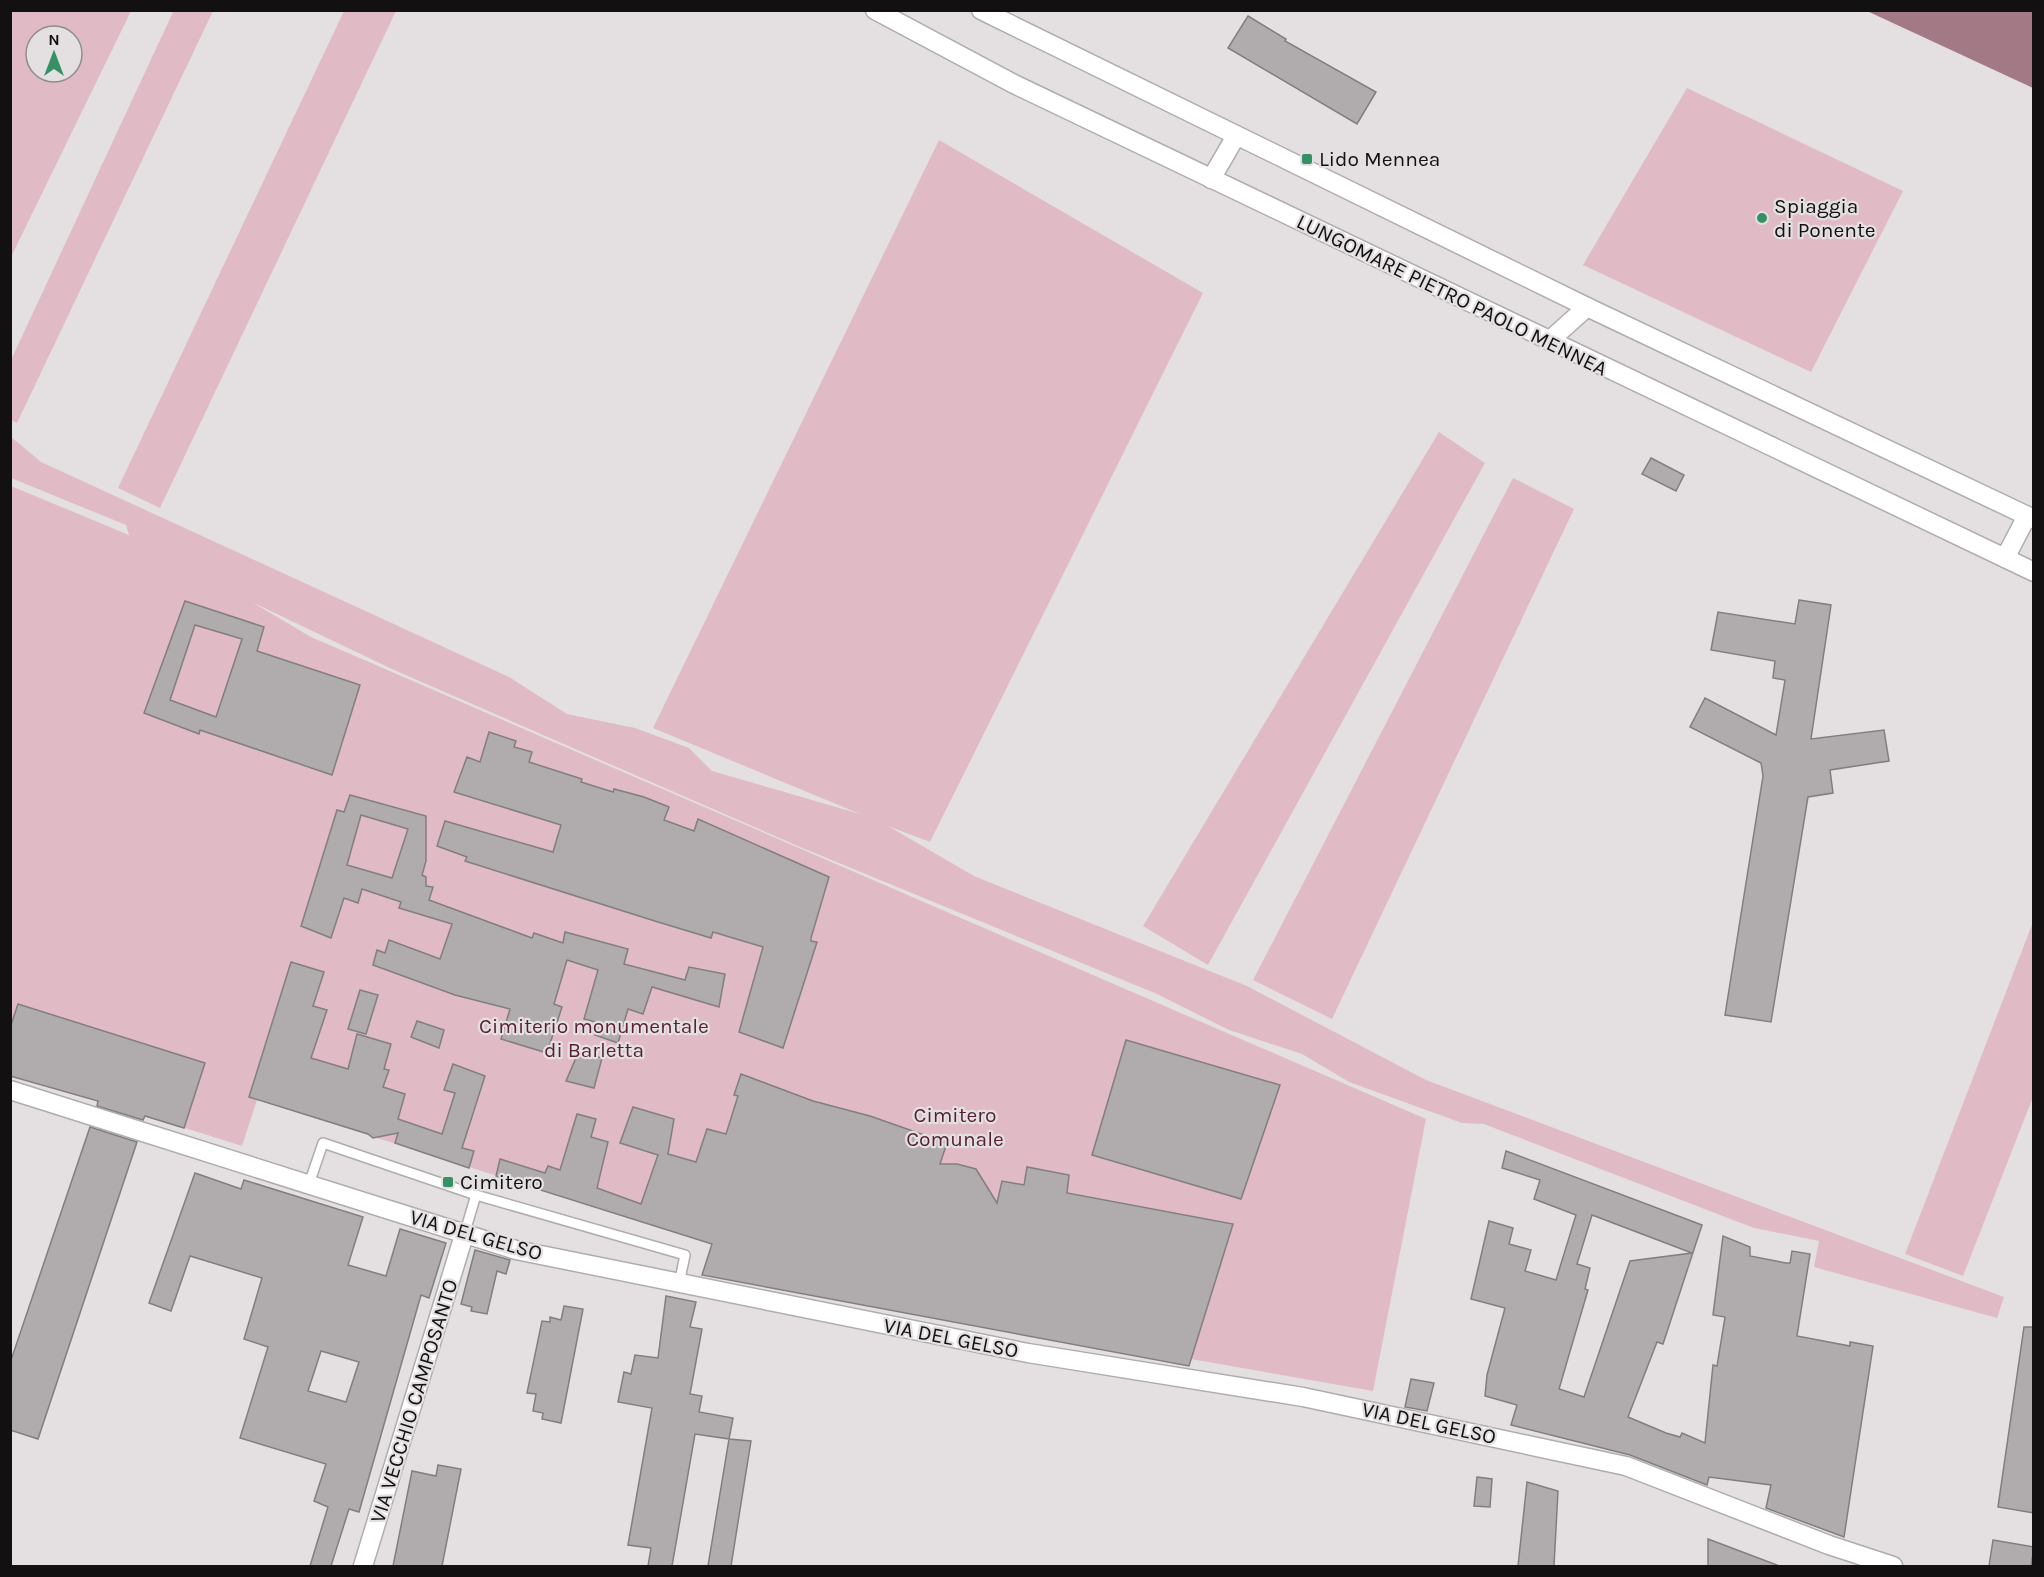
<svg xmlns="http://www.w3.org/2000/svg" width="2044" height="1577" font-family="Karla,sans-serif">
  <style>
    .green { fill: #e0bbc5; fill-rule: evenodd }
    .water { fill: #a37986 }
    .building { fill: #b0acad; stroke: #827e7f; stroke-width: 1.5; fill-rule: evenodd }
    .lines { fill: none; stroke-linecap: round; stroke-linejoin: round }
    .service-casing { stroke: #b0acad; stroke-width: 12 }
    .minor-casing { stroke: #b0acad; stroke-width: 21 }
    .service { stroke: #fff; stroke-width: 9 }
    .minor { stroke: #fff; stroke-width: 18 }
    .poi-dot { fill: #359066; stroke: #e4e0e1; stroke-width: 2 }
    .labels { text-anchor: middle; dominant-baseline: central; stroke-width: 4.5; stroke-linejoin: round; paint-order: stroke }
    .poi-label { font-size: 21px; fill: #121011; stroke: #e4e0e1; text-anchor: start }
    .street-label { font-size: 21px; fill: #121011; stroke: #e4e0e1 }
    .park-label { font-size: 21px; fill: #561f33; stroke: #e4e0e1 }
  </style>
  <rect width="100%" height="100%" fill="#e4e0e1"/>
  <!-- green -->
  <g class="green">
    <path d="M 11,10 L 131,11 L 11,257 L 10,11 ZM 36,36 L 72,36 L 72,72 L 36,72 Z"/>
    <polygon points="174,10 213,11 17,423 11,420 11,360"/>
    <polygon points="344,11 396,11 160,508 118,488"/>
    <polygon points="1687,88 1903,191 1811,372 1583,265"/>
    <polygon points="939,140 1203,293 930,842 888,826 974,876 1247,986 1426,1080 2004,1297 1997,1318 1814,1267 1819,1241 1754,1228 1484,1124 1462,1123 1349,1082 1302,1054 1229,1030 1157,994 800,847 394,670 252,602 311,637 1426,1119 1373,1391 1191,1359 1189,1366 702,1275 712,1244 257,1100 242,1146 11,1073 11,486 129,535 126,525 11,478 10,436 41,462 509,677 567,714 635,728 689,748 712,771 860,814 653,728"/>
    <polygon points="1439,432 1485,463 1208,965 1143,926"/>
    <polygon points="1513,478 1574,509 1332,1019 1253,980"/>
    <polygon points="2033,922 2033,1097 1963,1276 1905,1254"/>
  </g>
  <!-- water -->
  <polygon class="water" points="1867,11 2033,11 2033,88"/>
  <!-- building -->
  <g class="building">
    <polygon points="1248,16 1286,39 1285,41 1376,92 1357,124 1228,48"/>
    <polygon points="1651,458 1684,475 1676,491 1642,474"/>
    <polygon points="1799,600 1831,605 1811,739 1884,730 1889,761 1830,770 1833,793 1808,797 1771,1022 1725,1015 1763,776 1761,763 1690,727 1705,698 1776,735 1785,680 1773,678 1775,661 1711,650 1718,612 1795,624"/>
    <path d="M 185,601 L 264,627 L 257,651 L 360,685 L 332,775 L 200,730 L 199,734 L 144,713 ZM 195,625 L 242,639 L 216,717 L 170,700 Z"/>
    <polygon points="489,732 516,741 514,747 532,752 529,762 582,779 581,782 613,792 614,789 644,797 669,807 664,820 694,831 698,819 829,877 811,938 811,941 817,942 783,1048 739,1032 763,947 713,932 711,938 658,922 465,861 467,857 437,846 445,821 553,852 561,825 454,792 467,757 480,762"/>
    <path d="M 350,795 L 426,816 L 426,861 L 422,875 L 426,877 L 426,886 L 433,887 L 429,900 L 532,938 L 534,933 L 563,943 L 565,932 L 628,949 L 624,964 L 685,980 L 689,967 L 725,974 L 719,1007 L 652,987 L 643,1014 L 628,1009 L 618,1043 L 595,1035 L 599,1023 L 584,1019 L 598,970 L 567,960 L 554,1004 L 562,1007 L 547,1053 L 501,1039 L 510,1009 L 455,995 L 373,965 L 377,950 L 385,953 L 389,940 L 440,959 L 452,924 L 399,908 L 401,902 L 362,889 L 358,903 L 344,898 L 331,938 L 301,926 L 337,810 L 344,812 ZM 361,815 L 408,829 L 392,878 L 347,865 Z"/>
    <polygon points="291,962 324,972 313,1006 327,1010 311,1058 348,1069 357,1034 391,1044 384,1069 389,1070 383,1087 405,1094 398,1119 442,1134 455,1093 444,1090 453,1064 485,1076 462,1148 474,1151 469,1168 395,1143 398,1133 373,1138 368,1134 249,1097"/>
    <polygon points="360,990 378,995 366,1034 348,1029"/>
    <polygon points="18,1004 205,1063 184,1128 145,1116 143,1120 97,1106 98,1101 10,1076 10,1028"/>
    <polygon points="417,1021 444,1030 439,1048 411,1037"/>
    <polygon points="1126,1040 1280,1085 1241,1199 1092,1155"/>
    <polygon points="579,1051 602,1058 594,1088 566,1081"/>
    <polygon points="741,1074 813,1101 870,1116 947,1143 940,1164 957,1164 976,1169 997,1203 1002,1181 1024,1185 1027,1167 1069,1175 1067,1193 1233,1224 1189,1366 702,1275 712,1244 496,1176 500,1159 545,1173 548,1166 560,1170 577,1114 596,1119 591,1137 608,1142 597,1188 641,1204 658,1155 620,1143 633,1107 674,1119 668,1154 696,1162 707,1129 726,1134 738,1096 734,1095"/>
    <polygon points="90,1127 137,1142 38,1439 10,1430 10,1363"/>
    <path d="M 1506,1151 L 1702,1225 L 1663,1344 L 1657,1342 L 1628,1417 L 1666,1433 L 1680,1437 L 1682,1433 L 1705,1443 L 1713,1365 L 1717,1366 L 1725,1317 L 1713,1315 L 1723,1236 L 1750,1247 L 1750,1256 L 1786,1263 L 1790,1263 L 1792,1251 L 1810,1254 L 1797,1336 L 1850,1346 L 1850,1342 L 1873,1346 L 1844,1537 L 1766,1508 L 1771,1485 L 1709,1477 L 1707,1485 L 1630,1455 L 1511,1425 L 1517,1405 L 1485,1396 L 1487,1375 L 1505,1308 L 1471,1299 L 1489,1221 L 1513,1228 L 1509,1244 L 1531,1250 L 1525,1271 L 1556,1280 L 1576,1215 L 1534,1199 L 1540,1180 L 1502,1168 ZM 1592,1215 L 1692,1253 L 1630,1261 L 1584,1397 L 1559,1389 L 1588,1290 L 1585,1289 L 1590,1268 L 1577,1264 Z"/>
    <path d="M 195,1173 L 241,1189 L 244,1180 L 363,1217 L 348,1265 L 386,1276 L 400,1229 L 446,1243 L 429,1298 L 421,1295 L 359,1512 L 349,1509 L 331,1566 L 310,1566 L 328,1507 L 314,1501 L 326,1464 L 240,1438 L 268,1347 L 244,1339 L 262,1278 L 190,1256 L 171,1311 L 149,1303 ZM 321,1351 L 359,1362 L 346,1402 L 308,1391 Z"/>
    <polygon points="475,1250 510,1260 506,1274 497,1271 487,1314 471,1311 472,1307 461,1304"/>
    <polygon points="666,1296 696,1302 690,1327 702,1329 690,1394 702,1396 699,1412 733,1418 729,1439 751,1441 731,1566 708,1566 729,1439 695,1434 672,1566 648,1566 651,1548 628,1545 652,1408 618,1402 624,1372 631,1374 635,1355 658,1358"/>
    <polygon points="564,1306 583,1309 561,1423 542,1419 543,1413 533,1411 536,1394 527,1393 542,1321 550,1322 550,1317 561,1320"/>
    <polygon points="2024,1327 2034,1327 2034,1513 1998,1507"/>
    <polygon points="1411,1379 1434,1383 1427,1411 1405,1407"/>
    <polygon points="438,1465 461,1469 442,1566 393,1566 412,1471 436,1476"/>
    <polygon points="1477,1477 1492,1479 1490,1507 1474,1506"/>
    <polygon points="1527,1482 1558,1491 1554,1566 1518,1566"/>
    <polygon points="1708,1539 1777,1565 1776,1566 1708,1566"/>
    <polygon points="1993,1540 2034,1547 2031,1566 1989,1566"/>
  </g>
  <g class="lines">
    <defs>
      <g id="service">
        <polyline points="309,1184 323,1143 476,1195 464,1235"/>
        <polyline points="476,1195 685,1255 679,1284"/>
      </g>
      <g id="minor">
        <polyline points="875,10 1014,84 2034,572"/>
        <polyline points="981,10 1587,307 2034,519"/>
        <polyline points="1211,179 1236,136"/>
        <polyline points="1549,341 1587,307"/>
        <polyline points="2005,558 2027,516"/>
        <polyline points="10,1090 516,1250 1028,1353 1303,1397 1626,1466 1829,1545 1893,1566"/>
        <polyline points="363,1566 464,1235"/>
      </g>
    </defs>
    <!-- service casing -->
    <use href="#service" class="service-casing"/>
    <!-- minor casing -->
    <use href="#minor" class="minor-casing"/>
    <!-- service -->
    <use href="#service" class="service"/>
    <!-- minor -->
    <use href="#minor" class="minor"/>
  </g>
  <!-- markers -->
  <g class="poi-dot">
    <rect x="1301" y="153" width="12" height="12" rx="3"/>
    <circle cx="1762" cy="218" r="6"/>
    <rect x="442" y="1176" width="12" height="12" rx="3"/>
  </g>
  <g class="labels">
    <!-- poi labels -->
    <g class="poi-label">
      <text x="1319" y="159">Lido Mennea</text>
      <text x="1774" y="206">Spiaggia<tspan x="1774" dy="24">di Ponente</tspan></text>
      <text x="460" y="1182">Cimitero</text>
    </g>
    <!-- street labels -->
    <g class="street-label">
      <text transform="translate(1452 295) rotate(26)">LUNGOMARE PIETRO PAOLO MENNEA</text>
      <text transform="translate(476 1235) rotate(16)">VIA DEL GELSO</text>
      <text transform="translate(951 1338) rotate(11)">VIA DEL GELSO</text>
      <text transform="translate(414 1401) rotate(-73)">VIA VECCHIO CAMPOSANTO</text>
      <text transform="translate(1429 1423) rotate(12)">VIA DEL GELSO</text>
    </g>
    <!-- park labels -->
    <g class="park-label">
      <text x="594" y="1026">Cimiterio monumentale<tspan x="594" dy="24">di Barletta</tspan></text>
      <text x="955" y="1115">Cimitero<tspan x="955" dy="24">Comunale</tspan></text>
    </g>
  </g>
  <!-- border -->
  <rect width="2044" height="1577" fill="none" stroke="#121011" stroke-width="24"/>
  <!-- north arrow -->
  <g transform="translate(54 54)"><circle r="28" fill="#e4e0e1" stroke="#908d8e" stroke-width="1.5"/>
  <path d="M0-4.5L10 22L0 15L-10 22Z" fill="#359066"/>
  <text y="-9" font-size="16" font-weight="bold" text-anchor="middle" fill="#121011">N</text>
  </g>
</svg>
